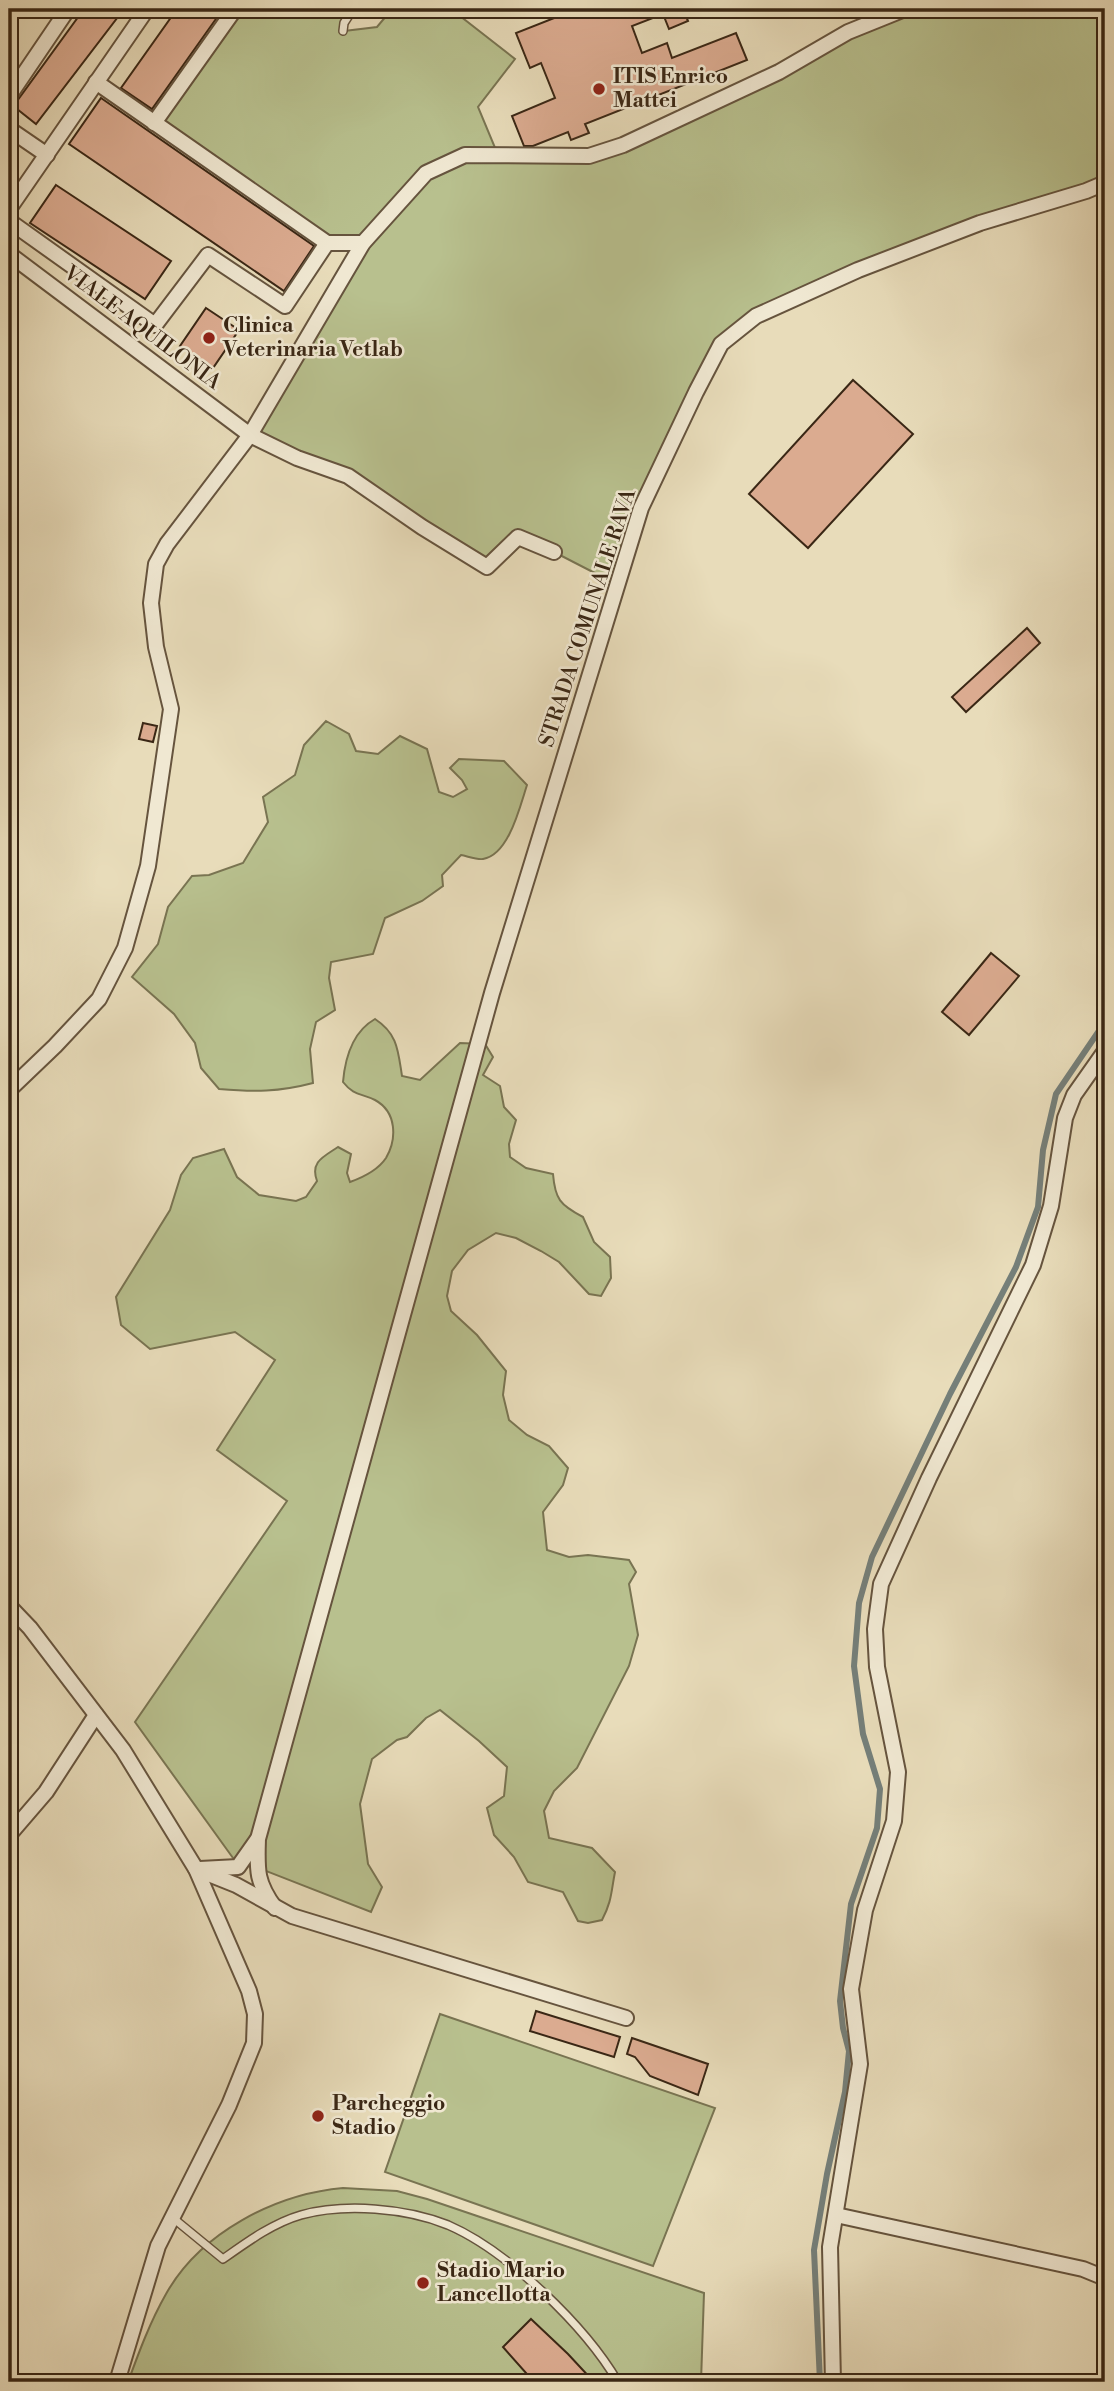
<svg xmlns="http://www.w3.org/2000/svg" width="1114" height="2391" font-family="'Libre Bodoni',serif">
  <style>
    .green { fill: #b8c08e; stroke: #797452; stroke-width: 2 }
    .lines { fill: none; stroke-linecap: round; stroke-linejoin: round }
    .stream { stroke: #757f79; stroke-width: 6 }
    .building { fill: #dbab90; stroke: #3a2715; stroke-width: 2 }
    .service-casing { stroke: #66543e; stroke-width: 10 }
    .minor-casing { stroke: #66543e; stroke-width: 18 }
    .service { stroke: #f0e8d2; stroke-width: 7 }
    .minor { stroke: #f0e8d2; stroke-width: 14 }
    .poi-dot { fill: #8f2418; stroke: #f0e8d2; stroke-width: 2.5 }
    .labels { text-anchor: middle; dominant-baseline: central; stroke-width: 5; stroke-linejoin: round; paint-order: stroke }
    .poi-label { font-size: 21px; font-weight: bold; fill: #3a2715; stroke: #f0e8d2; text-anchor: start }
    .street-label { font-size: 21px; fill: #3a2715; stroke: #f0e8d2 }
  </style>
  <rect width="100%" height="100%" fill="#e8dcba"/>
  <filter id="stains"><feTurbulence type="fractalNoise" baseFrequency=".00286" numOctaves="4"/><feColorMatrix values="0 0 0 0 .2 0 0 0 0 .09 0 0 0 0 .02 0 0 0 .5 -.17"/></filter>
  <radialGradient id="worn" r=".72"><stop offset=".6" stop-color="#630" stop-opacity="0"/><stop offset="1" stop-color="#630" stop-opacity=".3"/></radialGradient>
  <!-- green -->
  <g class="green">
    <polygon points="235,9 355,9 344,31 377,27 392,9 451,9 515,59 478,107 498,155 589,156 905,9 1105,9 1105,183 791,298 721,344 641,508 618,585 554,552 518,537 487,567 348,476 250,435 363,244 327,243 154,123"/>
    <path d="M 326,721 L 349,734 L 356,751 L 378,754 L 400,736 L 427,749 L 439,792 L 453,797 L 467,789 L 462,780 L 450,768 L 459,759 L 504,761 L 527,785 C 520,806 509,855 483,859 C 477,860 467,856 461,855 L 442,875 L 443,886 L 422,901 L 385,918 L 373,954 L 331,962 L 329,978 L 335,1010 L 316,1022 L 310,1049 L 313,1083 C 279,1092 254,1092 219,1089 L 201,1068 L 195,1043 L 174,1014 L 132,977 L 158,944 L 168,907 L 192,876 L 209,875 L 243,863 L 268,822 L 263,797 L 295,775 L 304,745 Z"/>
    <path d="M 375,1019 C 398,1034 398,1051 402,1076 L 420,1080 L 460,1043 L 485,1044 L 493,1057 L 483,1075 L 500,1086 L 504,1107 L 516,1120 L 509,1144 L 510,1157 L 526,1168 L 553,1174 C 555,1199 560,1205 583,1217 L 594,1242 L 610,1257 L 611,1278 L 601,1296 L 589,1294 L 559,1262 L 541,1251 L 516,1238 L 496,1233 L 468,1250 L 452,1271 L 447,1296 L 451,1311 L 477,1335 L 506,1371 L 503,1395 L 509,1420 L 527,1435 L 549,1446 L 568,1468 L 563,1485 L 543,1512 L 547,1550 L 569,1557 L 588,1555 L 629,1560 L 636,1572 L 629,1584 L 638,1635 L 629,1666 L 577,1768 L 554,1791 L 544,1811 L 549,1838 L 592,1848 L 615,1872 C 611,1892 612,1901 602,1920 L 588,1923 L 578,1921 L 563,1892 L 528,1882 L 514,1857 L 494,1835 L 487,1808 L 504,1796 L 507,1767 L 479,1741 L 440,1710 L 426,1718 L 407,1737 L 397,1740 L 372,1759 L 360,1804 L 368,1864 L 382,1887 L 371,1912 L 233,1858 L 135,1722 L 287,1501 L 217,1450 L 275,1360 L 235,1332 L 150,1349 L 121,1325 L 116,1297 L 170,1210 L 181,1175 L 193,1158 L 224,1149 L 237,1177 L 259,1195 L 296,1201 L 306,1197 L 317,1181 C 310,1162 323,1157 338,1147 L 351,1154 L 347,1173 L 350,1182 C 364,1177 378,1170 386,1158 C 397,1139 397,1112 375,1100 C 361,1093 354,1096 343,1082 C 345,1059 352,1032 375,1019 Z"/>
    <polygon points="440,2014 715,2108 653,2266 385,2172"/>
    <path d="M 343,2188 L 397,2191 L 427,2199 L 704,2293 L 701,2382 L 128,2382 C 139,2352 150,2322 166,2294 C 200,2233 275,2194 343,2188 Z"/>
  </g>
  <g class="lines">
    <!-- stream -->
    <polyline class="stream" points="820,2382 814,2250 827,2174 845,2092 849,2051 843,2028 840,2001 851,1904 877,1828 880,1789 863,1734 854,1666 859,1603 872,1557 950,1394 1016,1267 1038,1207 1043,1150 1056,1094 1105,1022"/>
  </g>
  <!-- building -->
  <g class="building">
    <polygon points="84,9 124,9 36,124 12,105 17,101"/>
    <polygon points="177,9 223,9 152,109 121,88"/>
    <polygon points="577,9 683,9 688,21 669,29 663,14 632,26 642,53 667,43 672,58 736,33 747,60 585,124 589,133 571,140 568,132 533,146 524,146 512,116 555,98 541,63 530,68 516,33"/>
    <polygon points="101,98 314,246 284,291 69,144"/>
    <polygon points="56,185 171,261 145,299 30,223"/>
    <polygon points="206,308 239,330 213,368 180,346"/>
    <polygon points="853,380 913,434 808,548 749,494"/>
    <polygon points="1027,628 1040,643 966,712 952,697"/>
    <polygon points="143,723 157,726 153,742 139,739"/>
    <polygon points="991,953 1019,976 969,1035 942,1012"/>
    <polygon points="536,2011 620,2037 614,2057 530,2031"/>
    <polygon points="632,2038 708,2064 698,2095 650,2076 635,2057 627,2054"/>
    <polygon points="531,2319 568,2354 594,2382 534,2382 503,2347"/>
  </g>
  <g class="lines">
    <defs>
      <g id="service">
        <polyline points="343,31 344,23 353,9"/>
        <path d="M 173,2218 L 223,2259 C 247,2242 273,2223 301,2215 C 345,2203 406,2208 448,2225 C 508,2251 585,2326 618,2382"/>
      </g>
      <g id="minor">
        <polyline points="96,82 327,243 363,243"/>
        <polyline points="9,96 68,9"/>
        <polyline points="154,123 235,9"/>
        <polyline points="9,129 47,155"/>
        <polyline points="9,209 147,9"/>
        <polyline points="9,221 155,325 208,255 285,306 327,243"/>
        <polyline points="9,254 250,435 297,458 348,476 422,527 487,567 518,537 554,552"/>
        <polyline points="9,1090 55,1046 99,999 125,948 148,866 171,709 156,647 151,603 156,564 167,544 250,435 363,243 426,173 465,155 589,156 623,145 779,72 848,32 905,9"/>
        <polyline points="9,1606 30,1628 123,1750 196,1869 249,1991 255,2014 254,2043 229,2105 158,2246 117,2382"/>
        <polyline points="9,1835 46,1792 96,1715"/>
        <polyline points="196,1869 236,1885 292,1916 626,2018"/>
        <polyline points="200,1869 238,1867 257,1840"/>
        <path d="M 275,1908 C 256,1882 257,1870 258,1839 L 492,993 L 641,508 L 696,392 L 721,344 L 756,316 L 858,270 L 980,223 L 1086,191 L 1105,183"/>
        <polyline points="836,2215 1083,2269 1105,2278"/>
        <polyline points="833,2382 830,2247 860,2064 851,1989 865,1910 894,1821 898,1772 877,1667 875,1629 881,1584 929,1478 1033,1265 1051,1206 1065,1118 1074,1095 1105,1051"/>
      </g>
    </defs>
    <!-- service casing -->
    <use href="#service" class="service-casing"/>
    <!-- minor casing -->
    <use href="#minor" class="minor-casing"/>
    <!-- service -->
    <use href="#service" class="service"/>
    <!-- minor -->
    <use href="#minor" class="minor"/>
  </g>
  <!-- markers -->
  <g class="poi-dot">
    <circle cx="599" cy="89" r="7"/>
    <circle cx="209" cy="338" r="7"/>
    <circle cx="318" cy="2116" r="7"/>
    <circle cx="423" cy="2283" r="7"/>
  </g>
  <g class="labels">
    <!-- poi labels -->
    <g class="poi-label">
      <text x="613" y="77">ITIS Enrico<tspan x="613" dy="24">Mattei</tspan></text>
      <text x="223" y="326">Clinica<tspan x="223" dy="24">Veterinaria Vetlab</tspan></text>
      <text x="332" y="2104">Parcheggio<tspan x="332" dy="24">Stadio</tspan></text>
      <text x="437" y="2271">Stadio Mario<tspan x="437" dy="24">Lancellotta</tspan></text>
    </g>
    <!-- street labels -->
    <g class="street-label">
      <text transform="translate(142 328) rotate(37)">VIALE AQUILONIA</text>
      <text transform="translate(588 618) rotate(-72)">STRADA COMUNALE RAVA</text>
    </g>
  </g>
  <!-- margin -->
  <rect width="1114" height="2391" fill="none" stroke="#e8dcba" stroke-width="35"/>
  <rect x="10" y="10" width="1093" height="2370" fill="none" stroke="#3a2715" stroke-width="3.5"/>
  <rect x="18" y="18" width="1079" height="2356" fill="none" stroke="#3a2715" stroke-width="2"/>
  <rect width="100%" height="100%" filter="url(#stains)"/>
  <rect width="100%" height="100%" fill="url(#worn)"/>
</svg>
